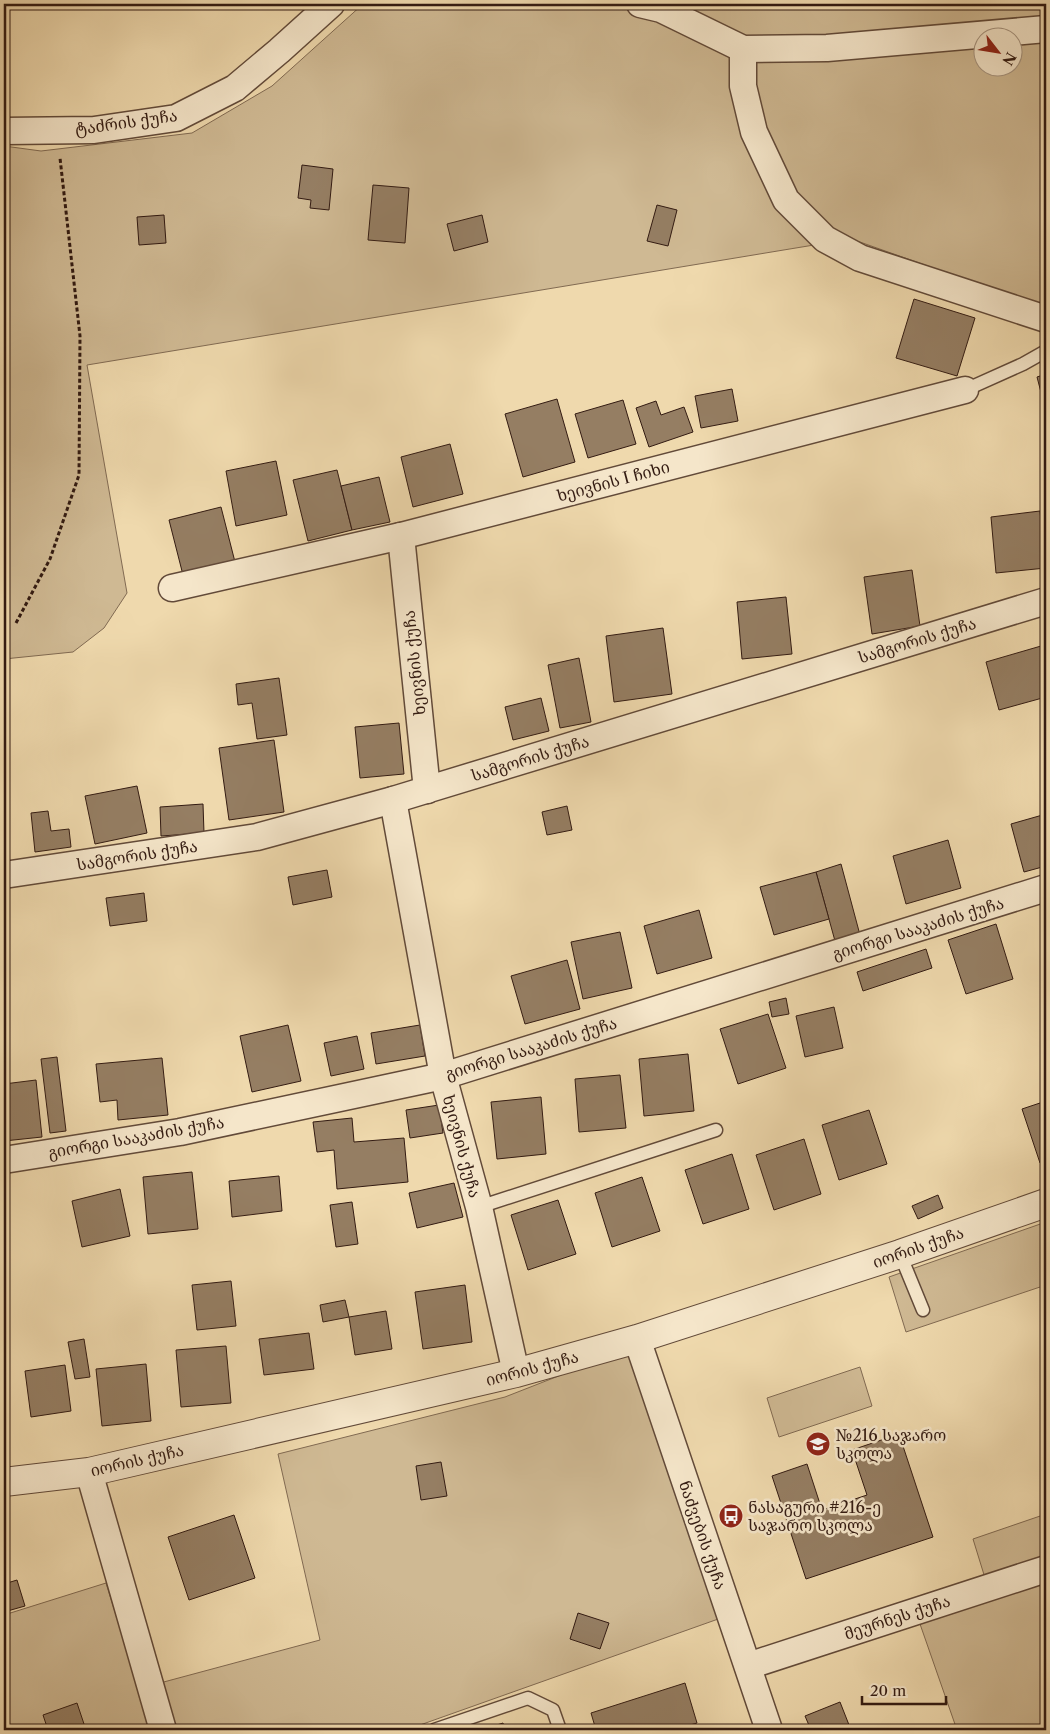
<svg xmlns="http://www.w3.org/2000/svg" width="1050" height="1734" font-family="'Libre Caslon Text','Noto Serif Georgian',serif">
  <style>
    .green { fill: #cfb993; stroke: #816a52; fill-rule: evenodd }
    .building { fill: #957e63; stroke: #331b12 }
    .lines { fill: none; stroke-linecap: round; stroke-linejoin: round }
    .service-casing { stroke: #624a39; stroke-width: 15 }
    .minor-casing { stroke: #624a39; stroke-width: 29 }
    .tertiary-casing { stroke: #624a39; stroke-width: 30 }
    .path { stroke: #331b12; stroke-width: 3; stroke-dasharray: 4 2.5; stroke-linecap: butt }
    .service { stroke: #f5e6ca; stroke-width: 12 }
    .minor { stroke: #f5e6ca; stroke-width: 26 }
    .tertiary { stroke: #f5e6ca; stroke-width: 28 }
    .labels { text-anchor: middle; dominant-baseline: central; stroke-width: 5; stroke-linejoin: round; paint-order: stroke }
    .street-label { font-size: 16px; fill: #331b12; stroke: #f5e6ca }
    .poi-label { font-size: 16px; fill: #331b12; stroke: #f5e6ca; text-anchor: start }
  </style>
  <rect width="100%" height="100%" fill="#efd9ad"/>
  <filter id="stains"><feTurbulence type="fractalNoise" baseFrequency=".004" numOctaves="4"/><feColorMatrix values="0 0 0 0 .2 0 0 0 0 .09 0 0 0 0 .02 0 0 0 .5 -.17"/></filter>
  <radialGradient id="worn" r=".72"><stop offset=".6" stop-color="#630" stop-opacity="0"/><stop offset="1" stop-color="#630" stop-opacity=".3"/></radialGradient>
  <!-- green -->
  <g class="green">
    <path d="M 363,4 L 1046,4 L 1046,308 L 843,236 L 814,245 L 87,365 L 127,593 L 104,628 L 73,652 L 4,659 L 4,146 L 41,151 L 192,133 L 272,86 ZM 982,38 L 1012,38 L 1012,68 L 982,68 Z"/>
    <polygon points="1046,1222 1046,1285 906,1332 889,1277"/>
    <polygon points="626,1353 634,1365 721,1618 406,1730 174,1730 160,1683 320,1640 278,1454 505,1397 607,1357"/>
    <polygon points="860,1367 872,1406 779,1437 767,1398"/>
    <polygon points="1046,1514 1046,1558 985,1578 973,1539"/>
    <polygon points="1046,1580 1046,1730 957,1730 920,1624"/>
    <polygon points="106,1583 152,1730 4,1730 4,1615"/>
  </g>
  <!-- building -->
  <g class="building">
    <polygon points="302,165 333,169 329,210 310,208 311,200 298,198"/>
    <polygon points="373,185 409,188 405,243 368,240"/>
    <polygon points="657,205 677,210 668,246 647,241"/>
    <polygon points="164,215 166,243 139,245 137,217"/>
    <polygon points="482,215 488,242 454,251 447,224"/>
    <polygon points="914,299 975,318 957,376 896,358"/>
    <polygon points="1046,374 1046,399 1043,400 1037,377"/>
    <polygon points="732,389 738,421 701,428 695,396"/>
    <polygon points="557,399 575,462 523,477 505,414"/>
    <polygon points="623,400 636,444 588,458 575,414"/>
    <polygon points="656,401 661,415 684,407 693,432 649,447 636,408"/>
    <polygon points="450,444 463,494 413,507 401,457"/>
    <polygon points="276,461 287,515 236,526 226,471"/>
    <polygon points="337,470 352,530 308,541 293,480"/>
    <polygon points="379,477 390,522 352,530 341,486"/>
    <polygon points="221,507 235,562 183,575 169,520"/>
    <polygon points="1040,511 1046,568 996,573 991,517"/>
    <polygon points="912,570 920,626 872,634 864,577"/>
    <polygon points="786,597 792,654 742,659 737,602"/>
    <polygon points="663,628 672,694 614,702 606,636"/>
    <polygon points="1041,646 1046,664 1046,697 999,710 986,662"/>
    <polygon points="579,658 591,722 560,728 548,665"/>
    <polygon points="279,678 287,735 257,739 252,703 238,705 236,684"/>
    <polygon points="541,698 549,731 513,740 505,707"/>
    <polygon points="399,723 404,774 360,778 355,727"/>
    <polygon points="274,740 284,812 229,820 219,748"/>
    <polygon points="137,786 147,833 95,844 85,796"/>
    <polygon points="203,804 204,833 161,836 160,807"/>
    <polygon points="567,806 572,830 547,835 542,812"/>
    <polygon points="48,811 51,831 69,829 71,847 35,852 31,813"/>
    <polygon points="1046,814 1046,866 1024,872 1011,824"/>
    <polygon points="948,840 961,888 906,904 893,856"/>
    <polygon points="841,864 860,935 835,941 816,872"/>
    <polygon points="327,870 332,897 293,905 288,877"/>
    <polygon points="816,872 829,919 774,935 760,887"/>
    <polygon points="144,893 147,921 110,926 106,898"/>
    <polygon points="699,910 712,958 657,974 644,926"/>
    <polygon points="996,924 1013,979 966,994 948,940"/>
    <polygon points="620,932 632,988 583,999 571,942"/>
    <polygon points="926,949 932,968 863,991 857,972"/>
    <polygon points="567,960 580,1009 525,1024 511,976"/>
    <polygon points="786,998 789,1014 772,1017 769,1002"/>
    <polygon points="834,1007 843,1048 805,1057 796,1016"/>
    <polygon points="768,1014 786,1068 738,1084 720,1029"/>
    <polygon points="288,1025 301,1081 252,1092 240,1036"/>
    <polygon points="420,1025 425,1056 376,1064 371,1033"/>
    <polygon points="357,1036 364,1069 331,1076 324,1043"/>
    <polygon points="688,1054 694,1111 644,1116 639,1059"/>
    <polygon points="57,1057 66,1131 50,1133 41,1059"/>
    <polygon points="162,1058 168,1115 118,1120 117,1100 100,1102 96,1064"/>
    <polygon points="620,1075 626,1128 579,1132 575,1079"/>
    <polygon points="36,1080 42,1137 4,1141 4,1084"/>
    <polygon points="541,1097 546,1154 497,1159 491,1102"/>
    <polygon points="1046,1101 1046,1161 1040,1163 1022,1109"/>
    <polygon points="439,1105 443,1133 410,1138 406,1110"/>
    <polygon points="869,1110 887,1164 839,1180 822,1125"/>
    <polygon points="352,1118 354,1142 404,1138 408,1182 337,1189 334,1150 317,1152 313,1122"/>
    <polygon points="804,1139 821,1194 774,1210 756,1155"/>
    <polygon points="732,1154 749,1209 703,1224 685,1170"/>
    <polygon points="192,1172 198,1229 148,1234 143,1177"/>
    <polygon points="279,1176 282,1211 232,1217 229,1181"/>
    <polygon points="642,1177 660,1231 612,1247 595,1193"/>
    <polygon points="454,1183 463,1217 417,1228 409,1193"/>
    <polygon points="120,1189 130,1236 82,1247 72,1201"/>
    <polygon points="938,1195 943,1208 918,1219 912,1206"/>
    <polygon points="558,1200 576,1254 528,1270 511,1215"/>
    <polygon points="352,1202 358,1244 336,1247 330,1205"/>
    <polygon points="231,1281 236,1326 197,1330 192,1285"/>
    <polygon points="465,1285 472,1342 423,1349 415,1292"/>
    <polygon points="345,1300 349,1317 323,1322 320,1305"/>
    <polygon points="386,1311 392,1349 355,1355 349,1317"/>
    <polygon points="309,1333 314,1369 264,1375 259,1339"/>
    <polygon points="84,1339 90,1377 75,1379 68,1342"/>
    <polygon points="226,1346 231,1403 181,1407 176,1350"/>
    <polygon points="146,1364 151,1421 102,1426 96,1369"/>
    <polygon points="65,1365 71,1411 31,1417 25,1371"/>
    <polygon points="899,1434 933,1537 806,1579 772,1476 807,1464 822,1510 867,1495 852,1450"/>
    <polygon points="441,1462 447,1496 421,1500 416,1466"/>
    <polygon points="234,1515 255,1578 189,1600 168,1537"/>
    <polygon points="17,1580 25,1606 4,1612 4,1584"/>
    <polygon points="578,1613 609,1623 600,1649 570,1639"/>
    <polygon points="685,1683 697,1723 673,1730 596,1730 591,1713"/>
    <polygon points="840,1702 851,1730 811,1730 805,1716"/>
    <polygon points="77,1703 86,1730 48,1730 43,1715"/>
    <polygon points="503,1723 505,1730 481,1730"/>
  </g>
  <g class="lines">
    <defs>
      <g id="service">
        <polyline points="965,390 1023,364 1046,351"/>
        <polyline points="479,1207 716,1130"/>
        <polyline points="900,1254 923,1310"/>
        <polyline points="434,1730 528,1698 553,1710 560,1730"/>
      </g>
      <g id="minor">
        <polyline points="640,4 661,9 743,49 827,48 1046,29"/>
        <polyline points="743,49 743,86 754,132 786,200 825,239 860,258 1046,319"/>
        <polyline points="4,131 94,130 176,118 235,88 279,51 331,4"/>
        <polyline points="401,536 427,790"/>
        <polyline points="172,588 401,536 965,390"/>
        <polyline points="393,800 443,1076 479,1207 516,1373"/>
        <polyline points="4,875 257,837 393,800 1046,601"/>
        <polyline points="4,1160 180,1132 443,1076 1046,888"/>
        <polyline points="637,1339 769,1730"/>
        <polyline points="89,1472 163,1730"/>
        <polyline points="748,1666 1046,1569"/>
      </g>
      <polyline id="tertiary" points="4,1482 89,1472 516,1373 637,1339 900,1254 1046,1203"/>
    </defs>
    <!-- service casing -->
    <use href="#service" class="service-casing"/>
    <!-- minor casing -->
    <use href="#minor" class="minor-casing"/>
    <!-- tertiary casing -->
    <use href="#tertiary" class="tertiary-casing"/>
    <!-- path -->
    <polyline class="path" points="16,623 50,559 79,475 80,336 60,158"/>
    <!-- service -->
    <use href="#service" class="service"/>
    <!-- minor -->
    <use href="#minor" class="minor"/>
    <!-- tertiary -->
    <use href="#tertiary" class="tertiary"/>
  </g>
  <!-- icons -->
  <defs>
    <symbol id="school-disc" viewBox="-11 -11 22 22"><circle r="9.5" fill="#8f2418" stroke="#f5e6ca"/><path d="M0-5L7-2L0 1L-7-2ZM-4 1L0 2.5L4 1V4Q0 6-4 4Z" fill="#fff"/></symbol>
    <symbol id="bus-disc" viewBox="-11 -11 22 22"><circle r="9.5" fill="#8f2418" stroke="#f5e6ca"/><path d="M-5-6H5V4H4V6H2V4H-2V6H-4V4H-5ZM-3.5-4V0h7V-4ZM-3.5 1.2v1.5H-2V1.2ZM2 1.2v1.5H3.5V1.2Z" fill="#fff"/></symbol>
  </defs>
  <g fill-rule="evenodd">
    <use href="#school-disc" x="804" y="1430" width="28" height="28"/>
    <use href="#bus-disc" x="717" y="1502" width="28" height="28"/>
  </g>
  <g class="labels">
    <!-- street labels -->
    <g class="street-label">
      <text transform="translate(126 122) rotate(-8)">ტაძრის ქუჩა</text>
      <text transform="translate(613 481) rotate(-15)">ხეივნის I ჩიხი</text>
      <text transform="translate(917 640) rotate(-17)">სამგორის ქუჩა</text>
      <text transform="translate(414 663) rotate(-96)">ხეივნის ქუჩა</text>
      <text transform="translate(530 758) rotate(-17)">სამგორის ქუჩა</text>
      <text transform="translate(137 855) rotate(-9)">სამგორის ქუჩა</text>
      <text transform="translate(918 928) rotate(-17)">გიორგი სააკაძის ქუჩა</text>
      <text transform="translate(531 1048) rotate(-17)">გიორგი სააკაძის ქუჩა</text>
      <text transform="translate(136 1137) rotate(-10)">გიორგი სააკაძის ქუჩა</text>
      <text transform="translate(462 1146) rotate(75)">ხეივნის ქუჩა</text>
      <text transform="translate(918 1247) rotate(-19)">იორის ქუჩა</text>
      <text transform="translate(532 1368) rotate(-15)">იორის ქუჩა</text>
      <text transform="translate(137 1460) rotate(-13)">იორის ქუჩა</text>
      <text transform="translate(703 1535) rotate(71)">ნაძვების ქუჩა</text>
      <text transform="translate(897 1617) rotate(-18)">მეურნეს ქუჩა</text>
    </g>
    <!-- poi labels -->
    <g class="poi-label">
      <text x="836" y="1435">№216 საჯარო<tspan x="836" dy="18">სკოლა</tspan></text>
      <text x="748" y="1507">ნასაგური #216-ე<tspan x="748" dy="18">საჯარო სკოლა</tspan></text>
    </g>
  </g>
  <!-- margin -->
  <rect width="1050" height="1734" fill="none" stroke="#efd9ad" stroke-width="20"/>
  <rect x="5" y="5" width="1040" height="1724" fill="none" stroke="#331b12" stroke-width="2.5"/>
  <rect x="10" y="10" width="1030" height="1714" fill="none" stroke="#331b12"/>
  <!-- north arrow -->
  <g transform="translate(998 52) rotate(121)"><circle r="24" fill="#f5e6ca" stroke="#a79580"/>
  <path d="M0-4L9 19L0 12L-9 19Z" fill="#8f2418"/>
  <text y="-8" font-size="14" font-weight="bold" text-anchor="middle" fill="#331b12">N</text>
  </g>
  <!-- scale -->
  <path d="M862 1696v8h84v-8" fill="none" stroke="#331b12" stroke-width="2.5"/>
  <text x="870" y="1696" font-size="15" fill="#331b12" stroke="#f5e6ca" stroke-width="4" paint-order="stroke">20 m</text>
  <rect width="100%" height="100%" filter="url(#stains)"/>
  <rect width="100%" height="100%" fill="url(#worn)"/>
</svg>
